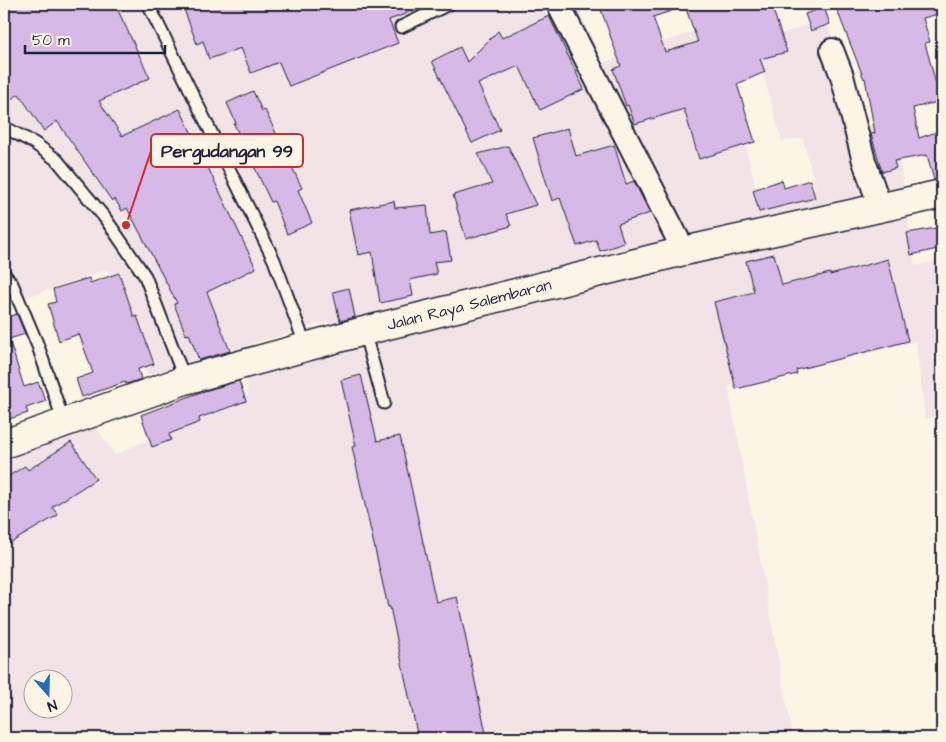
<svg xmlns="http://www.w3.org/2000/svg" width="946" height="742" font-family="'Architects Daughter',sans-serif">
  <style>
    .built { fill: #f1e3e6; fill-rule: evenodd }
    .building { fill: #d6b9e7; stroke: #22223b }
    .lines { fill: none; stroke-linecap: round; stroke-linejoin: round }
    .lane-casing { stroke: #22223b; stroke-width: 15 }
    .street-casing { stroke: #22223b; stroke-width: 26 }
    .secondary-casing { stroke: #22223b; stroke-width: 31 }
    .lane { stroke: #fcf5e5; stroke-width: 11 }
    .street { stroke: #fcf5e5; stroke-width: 22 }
    .secondary { stroke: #fcf5e5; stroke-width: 28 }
    .labels { text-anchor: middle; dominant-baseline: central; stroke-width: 4; stroke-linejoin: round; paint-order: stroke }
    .street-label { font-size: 16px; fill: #22223b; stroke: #fcf5e5 }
    .leader { fill: none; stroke: #d62828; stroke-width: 2 }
    .callout-dot { fill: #d62828; stroke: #fcf5e5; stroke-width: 2 }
    .callout { fill: #fcf5e5; stroke: #d62828; stroke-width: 2 }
    .callout-label { font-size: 18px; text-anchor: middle; font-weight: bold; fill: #22223b }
  </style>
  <rect width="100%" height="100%" fill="#fcf5e5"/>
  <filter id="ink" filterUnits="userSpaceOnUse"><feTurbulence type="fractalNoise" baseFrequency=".02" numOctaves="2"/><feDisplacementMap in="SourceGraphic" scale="10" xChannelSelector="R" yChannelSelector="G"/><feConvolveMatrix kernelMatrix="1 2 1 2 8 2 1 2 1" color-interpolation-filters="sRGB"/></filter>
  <g filter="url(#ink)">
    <!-- built -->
    <path class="built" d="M 4,4 L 576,4 L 603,63 L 696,31 L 732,93 L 760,204 L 816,190 L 803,138 L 782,141 L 763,73 L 751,44 L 826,19 L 861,126 L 894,121 L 915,266 L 942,260 L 942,415 L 925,419 L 916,341 L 728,387 L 793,738 L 4,738 L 4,451 L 90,418 L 115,455 L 248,394 L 246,379 L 336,354 L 328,321 L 148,375 L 107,269 L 4,305 ZM 32,680 L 62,680 L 62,710 L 32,710 Z"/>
    <!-- building -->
    <g class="building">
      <polygon points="4,4 115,4 150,78 99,101 122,136 180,109 256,268 207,292 230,351 199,360 189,334 186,335 174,304 177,303 127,208 122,211 115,199 112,201 57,121 44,131 19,94 4,104"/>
      <polygon points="182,4 427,4 427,6 389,20 398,43 289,86 279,62 251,73 241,48 209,59 203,41 197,44"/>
      <polygon points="599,4 685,4 686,6 653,17 665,52 698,42 686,9 701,4 771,4 787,52 760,59 765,72 737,84 755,142 699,159 684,109 635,124 628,105 626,106 613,69 621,66"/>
      <polygon points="856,4 942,4 942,13 923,18 930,42 925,43 936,84 942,83 942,101 913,108 919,138 942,130 942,179 934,180 927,155 894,161 896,168 882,172 871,134 875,133 865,78 864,79 837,10"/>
      <polygon points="824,7 830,24 811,31 805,14"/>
      <polygon points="549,16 584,89 540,110 519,66 478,84 500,130 472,143 432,61 460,47 467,62 498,31 502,38"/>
      <polygon points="253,91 262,111 265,110 302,188 298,190 312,223 287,234 274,201 271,202 234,124 236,123 227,103"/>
      <polygon points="568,128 576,156 614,145 626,184 634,181 650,213 618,224 624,243 600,251 596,240 577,246 560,198 552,201 533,138"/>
      <polygon points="508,146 536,205 506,214 511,226 466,239 453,195 492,184 478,154"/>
      <polygon points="782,180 784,188 810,180 815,198 759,212 753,190"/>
      <polygon points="394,201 395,208 427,205 430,235 446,232 451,260 434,262 437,274 410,280 413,296 380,303 372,252 358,255 349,210"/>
      <polygon points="942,227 942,248 911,255 907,233"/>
      <polygon points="774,254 782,285 830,273 830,275 888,259 908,341 796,370 797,374 736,389 714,302 754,292 746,261"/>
      <polygon points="119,273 134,317 137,316 154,364 138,369 141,379 126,384 125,382 82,397 76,379 93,373 79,334 59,341 48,304 56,302 53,289 89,278 90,283"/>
      <polygon points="349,288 355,317 340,321 333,292"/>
      <polygon points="17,314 25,334 9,339 24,387 38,382 46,401 26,408 28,413 9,419 4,402 4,318"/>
      <polygon points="361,375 377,441 400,436 436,602 457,597 487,738 418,738 390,607 388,607 352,447 356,446 341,380"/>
      <polygon points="239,381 246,401 199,418 200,422 169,434 171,440 152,447 141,415 201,392"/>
      <polygon points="71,442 96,479 52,507 58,515 10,543 8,537 4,539 4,479 25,466 28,470"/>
    </g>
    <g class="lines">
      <defs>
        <g id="lane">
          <polyline points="148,4 274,260 306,347"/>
          <polyline points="401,27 449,4"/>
          <polyline points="4,127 34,143 57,160 105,218 145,276 185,380"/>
          <polyline points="4,274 12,284 38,346 64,423"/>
          <polyline points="364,331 384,403"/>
        </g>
        <g id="street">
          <polyline points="558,4 684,251"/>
          <polyline points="832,50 842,76 864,161 881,209"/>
        </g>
        <g id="secondary">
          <path id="s1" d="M 4,444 L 185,380 L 364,331 L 684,251 L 942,194"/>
        </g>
      </defs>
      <!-- lane casing -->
      <use href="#lane" class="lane-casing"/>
      <!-- street casing -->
      <use href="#street" class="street-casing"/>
      <!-- secondary casing -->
      <use href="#secondary" class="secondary-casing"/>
      <!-- lane -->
      <use href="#lane" class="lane"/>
      <!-- street -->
      <use href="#street" class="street"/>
      <!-- secondary -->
      <use href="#secondary" class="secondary"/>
    </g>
  </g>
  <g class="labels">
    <!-- street labels -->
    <g class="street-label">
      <text stroke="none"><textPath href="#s1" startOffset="486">Jalan Raya Salembaran</textPath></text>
    </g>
  </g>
  <!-- callouts -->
  <path class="leader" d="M126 225L151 151"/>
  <circle class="callout-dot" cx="126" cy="225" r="5"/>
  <rect class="callout" x="151" y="134" width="152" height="33" rx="5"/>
  <g class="callout-label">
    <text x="227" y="157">Pergudangan 99</text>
  </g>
  <!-- margin -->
  <rect width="946" height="742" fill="none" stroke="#fcf5e5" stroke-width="20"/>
  <rect x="10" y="10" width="926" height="722" fill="none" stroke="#22223b" stroke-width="2" filter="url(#ink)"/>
  <!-- north arrow -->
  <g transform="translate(48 694) rotate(160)"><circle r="24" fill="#fcf5e5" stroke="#a5a1a1"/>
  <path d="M0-4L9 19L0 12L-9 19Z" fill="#1f6fb2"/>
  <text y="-8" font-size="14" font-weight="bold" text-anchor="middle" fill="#22223b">N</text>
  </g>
  <!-- scale -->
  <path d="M25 45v8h140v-8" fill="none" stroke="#22223b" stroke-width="2.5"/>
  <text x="32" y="45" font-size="15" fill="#22223b" stroke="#fcf5e5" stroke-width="4" paint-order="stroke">50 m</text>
</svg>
